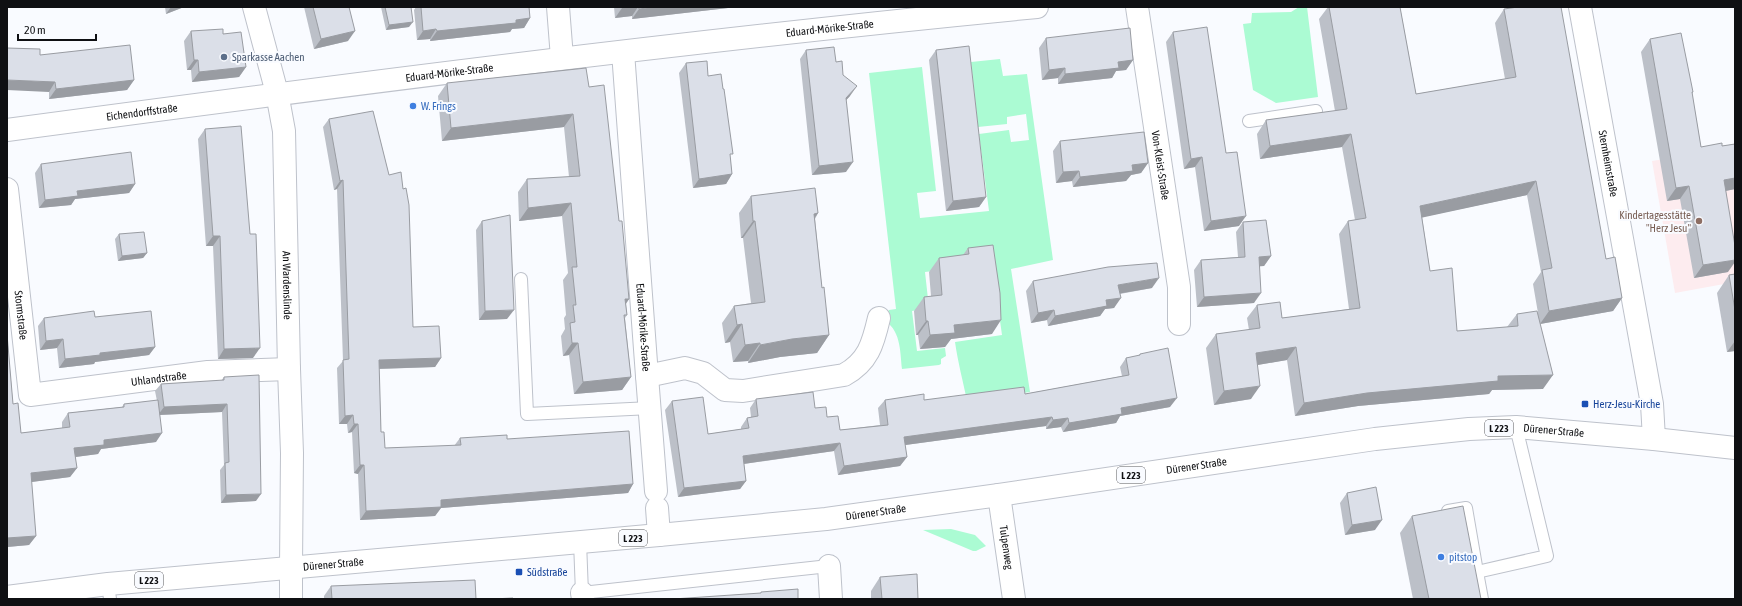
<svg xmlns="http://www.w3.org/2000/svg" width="1742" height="606" font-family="'Asap Condensed',sans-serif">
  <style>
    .education { fill: #fdecef }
    .green { fill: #abfbd3 }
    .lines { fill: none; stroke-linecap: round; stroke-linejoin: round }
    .service-casing { stroke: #bec2cb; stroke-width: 14 }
    .minor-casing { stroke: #bec2cb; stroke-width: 24 }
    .secondary-casing { stroke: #bec2cb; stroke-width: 24 }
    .primary-casing { stroke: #bec2cb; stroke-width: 24 }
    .service { stroke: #fff; stroke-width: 12 }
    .minor { stroke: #fff; stroke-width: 22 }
    .secondary { stroke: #fff; stroke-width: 22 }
    .primary { stroke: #fff; stroke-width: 22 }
    .wall { fill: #bcc0c8; fill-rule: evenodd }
    .shaded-wall { fill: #999ca2 }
    .building { fill: #dbdfe8; stroke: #999ca2 }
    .service-dot { fill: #5c6f8a; stroke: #f9fbff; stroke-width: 1.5 }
    .shop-dot { fill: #3f7fe0; stroke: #f9fbff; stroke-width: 1.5 }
    .education-dot { fill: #8d6e63; stroke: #f9fbff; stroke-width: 1.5 }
    .transit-dot { fill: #1a4fb4; stroke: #f9fbff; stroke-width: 1.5 }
    .labels { text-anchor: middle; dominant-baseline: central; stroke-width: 4; stroke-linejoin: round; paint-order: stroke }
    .shield { fill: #f9fbff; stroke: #55565a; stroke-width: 1 }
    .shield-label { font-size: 10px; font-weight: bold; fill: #0f1013 }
    .street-label { font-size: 11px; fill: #0f1013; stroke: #f9fbff }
    .service-label { font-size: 11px; fill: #4e5e75; stroke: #f9fbff; text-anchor: start }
    .shop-label { font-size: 11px; fill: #366cbe; stroke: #f9fbff; text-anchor: start }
    .education-label { font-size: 11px; fill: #785e54; stroke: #f9fbff; text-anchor: end }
    .transit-label { font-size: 11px; fill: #164399; stroke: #f9fbff; text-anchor: start }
  </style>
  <rect width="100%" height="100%" fill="#f9fbff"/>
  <!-- education -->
  <polygon class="education" points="1735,148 1735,282 1675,293 1652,161"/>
  <!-- green -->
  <g class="green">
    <polygon points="1299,7 1307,7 1318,97 1276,103 1253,90 1243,24 1251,23 1252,13 1291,12"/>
    <path d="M 1000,59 L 1003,76 L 1027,74 L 1053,260 L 1011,269 L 1030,392 L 967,401 C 963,381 958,363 955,342 L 1002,335 L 991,257 L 958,268 L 925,272 L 929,308 L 912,311 L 917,351 L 945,348 L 946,356 L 941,359 L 941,364 L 939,365 L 902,369 C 900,350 901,329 882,319 L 889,310 L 896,309 L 869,73 L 922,67 L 936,191 L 917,193 L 920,218 L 989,211 L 979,134 L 1009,130 L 1011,142 L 1029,140 L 1026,114 L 1007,117 L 1007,124 L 978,127 L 971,62 Z"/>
    <polygon points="951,529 975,535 986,546 976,551 973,551 923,530"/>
  </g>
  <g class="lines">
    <defs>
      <g id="service">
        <polyline points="1249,121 1316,111"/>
        <polyline points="521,279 527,414 651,408"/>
        <polyline points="1448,511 1466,508 1477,572"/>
        <polyline points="580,542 582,593 829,566"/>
        <polyline points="108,584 110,599"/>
        <polyline points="1482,599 1477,572 1547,556 1516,427"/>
      </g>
      <g id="minor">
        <path id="s1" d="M 254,7 L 277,93 L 284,131 L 289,369 L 292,453 L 291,567"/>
        <polyline points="558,7 562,58"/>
        <path id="s2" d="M 1137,7 L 1179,287 L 1179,324"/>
        <path id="s3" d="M 1580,7 L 1652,404 L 1654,439"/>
        <path id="s4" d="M 623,52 L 647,376 L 685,368 L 703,373 L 725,390 L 743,391 L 844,375 C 868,362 873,344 879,318"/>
        <path id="s5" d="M 7,130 C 350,84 693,40 1037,7"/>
        <path id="s6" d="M 7,189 L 30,395 L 208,372 L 289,369"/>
        <polyline points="647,376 656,491"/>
        <path id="s7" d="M 999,495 L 1014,599"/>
        <polyline points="657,508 659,535"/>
        <polyline points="829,566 831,599"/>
        <polyline points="582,593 583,599"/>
      </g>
      <polyline id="secondary" points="291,567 291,599"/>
      <g id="primary">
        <path id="s8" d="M 7,597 L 108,584 L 659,535 L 826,519 L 999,495 L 1375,439 L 1469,429 L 1516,427 L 1654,439 L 1735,448"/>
      </g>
    </defs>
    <!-- service casing -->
    <use href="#service" class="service-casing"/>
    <!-- minor casing -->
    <use href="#minor" class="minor-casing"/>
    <!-- secondary casing -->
    <use href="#secondary" class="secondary-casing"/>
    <!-- primary casing -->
    <use href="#primary" class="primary-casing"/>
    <!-- service -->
    <use href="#service" class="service"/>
    <!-- minor -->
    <use href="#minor" class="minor"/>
    <!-- secondary -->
    <use href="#secondary" class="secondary"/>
    <!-- primary -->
    <use href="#primary" class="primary"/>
  </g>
  <!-- wall -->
  <g class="wall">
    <polygon points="165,7 184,7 166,14"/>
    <polygon points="304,7 349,7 348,41 314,49"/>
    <polygon points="381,7 411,7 409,27 386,30"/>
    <polygon points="416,7 529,7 530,18 524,28 512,29 510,32 430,41 430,39 417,40 414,10"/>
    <polygon points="614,7 729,7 728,8 632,19 632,16 615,18"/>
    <path d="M 1328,7 L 1400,7 L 1416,94 L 1505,79 L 1495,23 L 1504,9 L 1622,298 L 1613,311 L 1540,324 L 1543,389 L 1492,390 L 1489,394 L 1358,406 L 1295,416 L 1287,360 L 1257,365 L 1251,399 L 1214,405 L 1206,348 L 1216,334 L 1249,330 L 1247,318 L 1257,305 L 1282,318 L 1349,309 L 1339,234 L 1348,221 L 1355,220 L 1342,147 L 1260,159 L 1257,134 L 1266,120 L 1335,111 L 1319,19 ZM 1527,195 L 1541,272 L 1533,284 L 1538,313 L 1517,314 L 1507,327 L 1457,331 L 1430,271 L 1422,217 Z"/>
    <polygon points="191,31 223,34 246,67 239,77 192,82 191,70 187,70 184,41"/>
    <polygon points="1173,32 1226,153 1239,226 1204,231 1195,167 1184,169 1166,42"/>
    <polygon points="1046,38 1133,60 1126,70 1116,71 1112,78 1058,84 1058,78 1042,80 1039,48"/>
    <polygon points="1650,39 1693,92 1692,94 1701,147 1722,146 1735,144 1735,189 1726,191 1728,272 1694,278 1680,199 1667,201 1641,52"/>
    <polygon points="806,50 836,62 843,75 850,96 846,100 846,172 812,175 800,59"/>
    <polygon points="936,50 986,197 979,207 946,211 929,60"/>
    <polygon points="40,55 134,80 127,90 49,99 49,92"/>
    <polygon points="686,63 708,76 730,157 732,174 726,184 693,188 679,73"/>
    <polygon points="447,83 589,87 619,221 629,299 626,304 627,315 625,318 631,377 622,390 574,394 569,355 563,356 561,336 565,329 564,318 566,315 563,280 568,273 562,216 519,221 518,192 527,179 569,177 564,127 442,141 438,96"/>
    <polygon points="329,119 413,327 441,358 435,367 379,369 381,432 385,448 454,446 460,438 507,439 633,484 628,493 441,508 435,516 360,520 358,474 354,473 352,432 348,433 347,424 339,424 337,368 343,361 337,189 334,190 323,127"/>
    <polygon points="205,129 253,358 218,359 213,246 206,246 198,139"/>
    <polygon points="1060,141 1148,163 1141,173 1131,175 1126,181 1073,187 1072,181 1056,183 1053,151"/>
    <polygon points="41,164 135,184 129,193 75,199 71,205 39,208 35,173"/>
    <polygon points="751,196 818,213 815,219 822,288 829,335 817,353 780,357 748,363 748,361 733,362 730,342 725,343 722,323 734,306 751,303 743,238 741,238 739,213"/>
    <polygon points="482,221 507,319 479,320 476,230"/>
    <polygon points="1243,222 1271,256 1264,266 1259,266 1254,303 1197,307 1194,270 1201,260 1238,257 1236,232"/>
    <polygon points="119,234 147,253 143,258 118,261 115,239"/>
    <polygon points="968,248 992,334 951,339 945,347 920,349 918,335 916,335 914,311 924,297 931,296 929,272 939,258 963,255"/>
    <polygon points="1735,274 1735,351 1727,352 1717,293 1729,275"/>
    <polygon points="1033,281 1152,288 1120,294 1114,308 1105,309 1100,316 1048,326 1047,320 1031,323 1026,291"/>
    <polygon points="95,317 155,347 149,355 95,362 94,364 59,368 57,348 40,350 38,326 44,318"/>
    <polygon points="7,334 13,404 21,433 62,428 62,422 68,413 122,407 124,404 157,401 155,391 161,384 221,381 224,377 256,501 221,503 220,470 224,465 222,412 160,415 156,442 101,449 98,454 75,457 77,468 70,477 31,482 36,536 29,545 7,547"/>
    <polygon points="1140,354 1170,407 1120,416 1116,423 1063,432 1061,427 1046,429 1046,426 905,445 907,457 900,466 838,475 834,451 744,464 746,481 740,489 678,497 665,410 672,401 708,434 741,429 741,427 747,418 751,417 750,408 756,399 815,408 827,417 840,430 880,425 878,408 885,400 924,400 1025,394 1122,376 1120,367 1126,358 1138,356"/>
    <polygon points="1347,493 1375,530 1345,535 1340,503"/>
    <polygon points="1412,516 1481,599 1413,599 1400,533"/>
    <polygon points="880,577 918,599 871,599 871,591"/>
    <polygon points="331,586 476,599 324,599 324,596"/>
  </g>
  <!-- shaded-wall -->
  <g class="shaded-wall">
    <polygon points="171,7 184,7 166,14"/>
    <polygon points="631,7 638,7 632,16 615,18 622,8"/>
    <polygon points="655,7 729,7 728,8 632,19 639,9"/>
    <polygon points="530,18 524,28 512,29 510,32 430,41 437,31"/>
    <polygon points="413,22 409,27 386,30 389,25"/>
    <polygon points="436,29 430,39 417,40 423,31"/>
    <polygon points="355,31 348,41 314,49 321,39"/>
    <polygon points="194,60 198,60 191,70 187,70"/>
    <polygon points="1133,60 1126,70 1116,71 1112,78 1058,84 1065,74 1118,62"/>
    <polygon points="246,67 239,77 192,82 199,72"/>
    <polygon points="1065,68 1058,78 1042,80 1049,70"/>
    <polygon points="7,80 55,82 49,92 7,90"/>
    <polygon points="134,80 127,90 49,99 56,89"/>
    <polygon points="857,86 850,96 839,108 846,98"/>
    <polygon points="573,114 564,127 442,141 451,128"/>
    <polygon points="1351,134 1342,147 1260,159 1270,146"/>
    <polygon points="1202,157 1195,167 1184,169 1191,159"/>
    <polygon points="853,162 846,172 812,175 819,166"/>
    <polygon points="1148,163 1141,173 1131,175 1126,181 1073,187 1080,177 1132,165"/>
    <polygon points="1079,171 1072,181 1056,183 1063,172"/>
    <polygon points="732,174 726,184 693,188 699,179"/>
    <polygon points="1735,178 1735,189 1715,193 1724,180"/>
    <polygon points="343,180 337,189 334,190 340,181"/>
    <polygon points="1536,181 1527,195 1411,220 1420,206"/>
    <polygon points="135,184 129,193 75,199 71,205 39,208 45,200 77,191"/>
    <polygon points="1689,186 1680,199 1667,201 1676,188"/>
    <polygon points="986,197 979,207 946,211 953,201"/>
    <polygon points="571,203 562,216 519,221 528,208"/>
    <polygon points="818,213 806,231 814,214"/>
    <polygon points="1246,216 1239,226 1204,231 1211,221"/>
    <polygon points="753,221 755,221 743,238 741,238"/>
    <polygon points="213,236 220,236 213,246 206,246"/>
    <polygon points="147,253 143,258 118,261 122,256"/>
    <polygon points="1271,256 1264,266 1252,267 1259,257"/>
    <polygon points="1735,260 1735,262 1728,272 1694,278 1703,265"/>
    <polygon points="1159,278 1152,288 1111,295 1118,285"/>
    <polygon points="1261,293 1254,303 1197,307 1204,297"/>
    <polygon points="1121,298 1114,308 1105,309 1100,316 1048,326 1055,316 1106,300"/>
    <polygon points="1622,298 1613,311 1540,324 1549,311"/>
    <polygon points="625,299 629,299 620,312"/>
    <polygon points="514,310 507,319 479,320 485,311"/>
    <polygon points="1054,310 1047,320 1031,323 1038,313"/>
    <polygon points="1001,320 992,334 951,339 945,347 920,349 930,335 954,325"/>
    <polygon points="926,321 928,321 918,335 916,335"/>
    <polygon points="742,324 730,342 725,343 737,325"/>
    <polygon points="829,335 817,353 780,357 748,363 760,345 792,339"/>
    <polygon points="63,339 57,348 40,350 46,341"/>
    <polygon points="1735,341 1735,351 1727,352"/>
    <polygon points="572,343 578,343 569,355 563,356"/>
    <polygon points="760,343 748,361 733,362 745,345"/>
    <polygon points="155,347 149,355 95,362 94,364 59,368 65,359 100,353"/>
    <polygon points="1296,347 1287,360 1246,367 1256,353"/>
    <polygon points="260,348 253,358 218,359 224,349"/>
    <polygon points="441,358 435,367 373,369 379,360"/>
    <polygon points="1553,375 1543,389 1492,390 1489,394 1358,406 1295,416 1304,403 1367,393 1498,376"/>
    <polygon points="631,377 622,390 574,394 583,382"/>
    <polygon points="1260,386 1251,399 1214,405 1224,391"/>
    <polygon points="1177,398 1170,407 1120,416 1116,423 1063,432 1069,423 1121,408"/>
    <polygon points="227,404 222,412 158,415 164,407"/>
    <polygon points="353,415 347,424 339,424 345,416"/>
    <polygon points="1052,417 1046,426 898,446 904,437"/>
    <polygon points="1068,418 1061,427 1046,429 1053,420"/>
    <polygon points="354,424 358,424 352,432 348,433"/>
    <polygon points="162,433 156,442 101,449 98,454 68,458 74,448 104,440"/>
    <polygon points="840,443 834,451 736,465 743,456"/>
    <polygon points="907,457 900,466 838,475 844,466"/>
    <polygon points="360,465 364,465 358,474 354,473"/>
    <polygon points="77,468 70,477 24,483 31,473"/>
    <polygon points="746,481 740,489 678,497 684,488"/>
    <polygon points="633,484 628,493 441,508 435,516 360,520 366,511 441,500"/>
    <polygon points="261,494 256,501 221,503 226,495"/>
    <polygon points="1382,520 1375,530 1345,535 1352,525"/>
    <polygon points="36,536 29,545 7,547 7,538"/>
  </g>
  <!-- building -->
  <g class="building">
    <polygon points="313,7 349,7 355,31 321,39"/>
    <polygon points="385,7 411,7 413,22 389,25"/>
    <polygon points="421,7 529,7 530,18 516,20 516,23 437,31 436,29 423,31"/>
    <polygon points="622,7 631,7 622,8"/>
    <polygon points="639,7 655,7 639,9"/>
    <polygon points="1329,7 1400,7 1416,94 1516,77 1504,9 1518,7 1561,7 1606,259 1615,257 1622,298 1549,311 1542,270 1552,268 1536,181 1420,206 1430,271 1452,268 1457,331 1518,326 1517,314 1537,311 1553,375 1498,376 1498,381 1367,393 1304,403 1296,347 1256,353 1260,386 1224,391 1216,334 1260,328 1257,305 1280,302 1282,318 1360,308 1348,221 1366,218 1351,134 1270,146 1266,120 1347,109"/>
    <polygon points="1207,27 1226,153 1237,152 1246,216 1211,221 1202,157 1191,159 1173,32"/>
    <polygon points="1130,28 1133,60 1118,62 1119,68 1065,74 1065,68 1049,70 1046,38"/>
    <polygon points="223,29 223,34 241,32 246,67 199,72 198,60 194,60 191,31"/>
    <polygon points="1681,33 1693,92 1692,92 1701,147 1722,143 1722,146 1735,144 1735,178 1724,180 1735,246 1735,260 1703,265 1689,186 1676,188 1650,39"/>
    <polygon points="130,45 134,80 56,89 55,82 7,80 7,48 40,49 40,55"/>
    <polygon points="969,46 986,197 953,201 936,50"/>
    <polygon points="834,47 836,62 842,61 843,75 857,86 846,98 853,162 819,166 806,50"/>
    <polygon points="707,61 708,76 721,74 723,89 724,89 733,154 730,154 732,174 699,179 686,63"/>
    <polygon points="586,68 589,87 604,85 619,221 622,221 629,299 625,299 627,315 624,315 631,377 583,382 578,343 572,343 570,323 575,322 573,305 576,305 572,267 577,267 571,203 528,208 527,179 580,176 573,114 451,128 447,83"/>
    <polygon points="373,111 389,175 401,172 403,189 406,188 409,205 413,327 439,326 441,358 379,360 381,432 384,432 385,448 461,445 460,438 507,435 507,439 629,431 633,484 441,500 441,507 366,511 364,465 360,465 358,424 354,424 353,415 345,416 343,360 349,359 343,180 340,181 329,119"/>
    <polygon points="241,126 250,234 256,234 260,348 224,349 220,236 213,236 205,129"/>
    <polygon points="1144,132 1148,163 1132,165 1133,171 1080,177 1079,171 1063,172 1060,141"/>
    <polygon points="131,152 135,184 77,191 78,196 45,200 41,164"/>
    <polygon points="815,188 818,213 814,214 822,288 824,287 829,335 792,339 760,345 760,343 745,345 742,324 737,325 734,306 765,302 755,221 753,221 751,196"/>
    <polygon points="510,215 514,310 485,311 482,221"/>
    <polygon points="1266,220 1271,256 1259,257 1261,293 1204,297 1201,260 1245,257 1243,222"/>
    <polygon points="144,232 147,253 122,256 119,234"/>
    <polygon points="993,245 1000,293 1001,320 954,325 955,333 930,335 928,321 926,321 924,297 942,295 939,258 969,254 968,248"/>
    <polygon points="1157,263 1159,278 1118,285 1121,298 1106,300 1107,306 1055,316 1054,310 1038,313 1033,281 1108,267"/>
    <polygon points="1735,274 1735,310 1729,275"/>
    <polygon points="94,311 95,317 151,311 155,347 100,353 100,355 65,359 63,339 46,341 44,318"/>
    <polygon points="7,334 13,404 18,403 21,433 70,427 68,413 124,407 124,404 158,400 162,433 104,440 104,445 74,448 77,468 31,473 36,536 7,538"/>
    <polygon points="1168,348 1177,398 1121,408 1122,414 1069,423 1068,418 1053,420 1052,417 904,437 907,457 844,466 840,443 743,456 746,481 684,488 672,401 703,397 708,434 749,428 747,418 758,416 756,399 813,392 815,408 826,407 827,417 838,416 840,430 888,425 885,400 924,394 924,400 1024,387 1025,394 1129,375 1126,358 1140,355 1140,354"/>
    <polygon points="259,375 261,494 226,495 225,463 229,462 227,404 164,407 161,384 224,380 224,377"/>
    <polygon points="1376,487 1382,520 1352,525 1347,493"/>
    <polygon points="1463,506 1481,599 1429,599 1412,516"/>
    <polygon points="917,574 918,599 882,599 880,577"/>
    <polygon points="475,580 476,599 332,599 331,586"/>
    <polygon points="798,589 798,599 673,599 761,593 761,592"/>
    <polygon points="513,598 513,599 492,599"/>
  </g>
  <!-- markers -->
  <circle class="service-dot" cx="224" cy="57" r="4"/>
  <g class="shop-dot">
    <circle cx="413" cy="106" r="4"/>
    <circle cx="1441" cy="557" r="4"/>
  </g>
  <circle class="education-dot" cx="1699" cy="221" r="4"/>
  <g class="transit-dot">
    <rect x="1581" y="400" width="8" height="8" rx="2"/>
    <rect x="515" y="568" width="8" height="8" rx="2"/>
  </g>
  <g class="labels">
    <!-- shield labels -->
    <g class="shield">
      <rect x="1485" y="420" width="28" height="16" rx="3"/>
      <rect x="1117" y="467" width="28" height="16" rx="3"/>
      <rect x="619" y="530" width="28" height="16" rx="3"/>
      <rect x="135" y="572" width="28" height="16" rx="3"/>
    </g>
    <g class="shield-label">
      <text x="1499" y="428">L 223</text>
      <text x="1131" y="475">L 223</text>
      <text x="633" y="538">L 223</text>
      <text x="149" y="580">L 223</text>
    </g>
    <!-- street labels -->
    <g class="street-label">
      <text stroke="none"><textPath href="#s5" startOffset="829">Eduard-Mörike-Straße</textPath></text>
      <text stroke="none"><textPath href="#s5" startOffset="446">Eduard-Mörike-Straße</textPath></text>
      <text stroke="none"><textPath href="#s5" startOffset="136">Eichendorffstraße</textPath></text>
      <text stroke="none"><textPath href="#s3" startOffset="159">Sternheimstraße</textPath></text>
      <text stroke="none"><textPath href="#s2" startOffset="160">Von-Kleist-Straße</textPath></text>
      <text stroke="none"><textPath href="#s1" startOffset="282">An Wardenslinde</textPath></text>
      <text stroke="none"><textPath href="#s6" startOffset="127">Stormstraße</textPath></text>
      <text stroke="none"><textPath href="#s4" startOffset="276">Eduard-Mörike-Straße</textPath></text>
      <text stroke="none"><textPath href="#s6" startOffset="337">Uhlandstraße</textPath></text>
      <text stroke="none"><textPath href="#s8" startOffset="1557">Dürener Straße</textPath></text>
      <text stroke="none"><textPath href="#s8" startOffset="1197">Dürener Straße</textPath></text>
      <text stroke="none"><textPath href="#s8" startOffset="873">Dürener Straße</textPath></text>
      <text stroke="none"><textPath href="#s7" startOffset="53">Tulpenweg</textPath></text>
      <text stroke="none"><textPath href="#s8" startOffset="328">Dürener Straße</textPath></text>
    </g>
    <!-- service labels -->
    <g class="service-label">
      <text x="232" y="57">Sparkasse Aachen</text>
    </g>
    <!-- shop labels -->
    <g class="shop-label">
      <text x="421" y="106">W. Frings</text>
      <text x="1449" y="557">pitstop</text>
    </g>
    <!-- education labels -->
    <g class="education-label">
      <text x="1691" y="215">Kindertagesstätte<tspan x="1691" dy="13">"Herz Jesu"</tspan></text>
    </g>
    <!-- transit labels -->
    <g class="transit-label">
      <text x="1593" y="404">Herz-Jesu-Kirche</text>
      <text x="527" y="572">Südstraße</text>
    </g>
  </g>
  <!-- border -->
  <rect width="1742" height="606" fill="none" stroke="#0f1013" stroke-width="16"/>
  <!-- scale -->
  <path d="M18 34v6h78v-6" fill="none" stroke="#0f1013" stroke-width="2"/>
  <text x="24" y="34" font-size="12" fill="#0f1013" stroke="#f9fbff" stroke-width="3" paint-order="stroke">20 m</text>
</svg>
